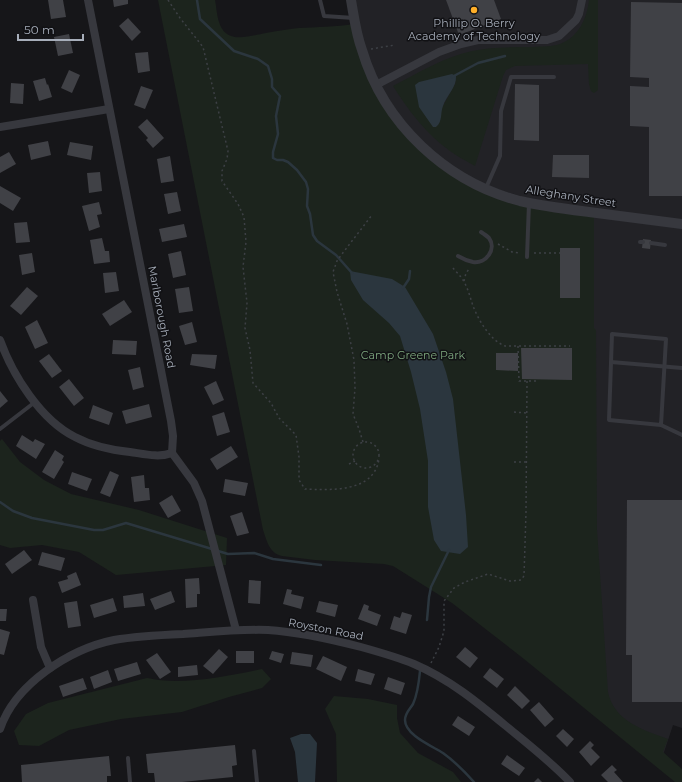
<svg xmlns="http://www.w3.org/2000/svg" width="682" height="782" font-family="Montserrat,sans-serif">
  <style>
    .built { fill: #222226 }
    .green { fill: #1c241d; fill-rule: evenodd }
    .water { fill: #2b363e }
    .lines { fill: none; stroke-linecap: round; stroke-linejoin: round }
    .stream { stroke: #2b363e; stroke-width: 2.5 }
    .building { fill: #404146 }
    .path { stroke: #3d4045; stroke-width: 1.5; stroke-dasharray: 2 3; stroke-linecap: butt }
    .service { stroke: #37383e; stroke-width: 4 }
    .minor { stroke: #37383e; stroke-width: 8 }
    .tertiary { stroke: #37383e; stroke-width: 10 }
    .poi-dot { fill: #ffaf28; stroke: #111114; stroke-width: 1.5 }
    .labels { text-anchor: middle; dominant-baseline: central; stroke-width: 3; stroke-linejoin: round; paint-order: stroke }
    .poi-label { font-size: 11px; fill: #a7aeba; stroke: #111114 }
    .street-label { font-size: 11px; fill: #a7aeba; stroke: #111114 }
    .park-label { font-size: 11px; fill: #7da67e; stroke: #111114 }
  </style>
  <rect width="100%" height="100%" fill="#161619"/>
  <!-- built -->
  <g class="built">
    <polygon points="352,0 682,0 682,221 546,204 468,180 418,142 371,73"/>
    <polygon points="594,214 682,227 682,728 673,725 662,758 587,701"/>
  </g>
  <!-- green -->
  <g class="green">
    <path d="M 158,0 L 215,0 C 217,10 217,27 227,34 C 237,41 254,35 266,33 C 277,31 288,29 299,28 C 317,27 336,27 354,24 L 369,72 L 416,143 L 494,194 L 594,214 L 594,328 L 596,330 L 597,530 L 608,692 C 614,721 643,730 668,739 L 663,752 L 682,769 L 682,782 L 675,782 L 524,659 L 452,603 L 393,566 L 384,564 L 315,560 L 282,556 C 269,553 267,541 263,530 Z"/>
    <path d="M 589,0 L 598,0 L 598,90 L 594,93 L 591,91 L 589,84 L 588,64 L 515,66 L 506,70 L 503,76 L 475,166 C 467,161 458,157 450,151 C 427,135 408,110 393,86 C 418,73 444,57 472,51 C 491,47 513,47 533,47 C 542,46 552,47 560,44 C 579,37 587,18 589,0 ZM 456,82 L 443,106 L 418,102 L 418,97 Z"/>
    <polygon points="2,439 20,462 44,480 71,494 139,510 227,538 226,565 116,575 79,552 42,545 10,548 0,545 0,441"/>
    <path d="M 262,669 L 271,679 L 262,688 L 229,697 L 182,712 L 121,719 L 69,730 L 39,746 L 19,745 L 14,731 L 26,714 L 48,703 L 147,678 C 181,686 228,676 262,669 Z"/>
    <polygon points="334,696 368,699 397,705 397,718 400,733 418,753 453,772 461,782 337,782 336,734 325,709"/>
  </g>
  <!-- water -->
  <g class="water">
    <path d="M 452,74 L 456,76 C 457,87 446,96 443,106 C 440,113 443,121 436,127 L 433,127 L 419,107 L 415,85 L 419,82 Z"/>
    <polygon points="350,271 392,279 405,287 433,334 446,372 453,399 466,515 468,547 460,554 441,551 434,540 428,507 428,461 420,409 411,372 400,336 389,323 363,300 351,280"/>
    <polygon points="301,734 310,734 317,743 315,782 298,782 295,752 290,738"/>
  </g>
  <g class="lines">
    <!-- stream -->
    <g class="stream">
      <polyline points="197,0 200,19 234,51 258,59 268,66 272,79 272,87 280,96 276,116 278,134 273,152 273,158 277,160 283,160 288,162 297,170 306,182 308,189 307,206 310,214 313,235 317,241 336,255 352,273"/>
      <polyline points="452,77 478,63 505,56"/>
      <polyline points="403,288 409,279 410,271"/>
      <polyline points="0,502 13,511 32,518 94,530 103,530 126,523 212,549"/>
      <polyline points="218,551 228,554 254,553 273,559 321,565"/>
      <polyline points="427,620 429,597 431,587 449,550"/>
      <path d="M 420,671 C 419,682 418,693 413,704 C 410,709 405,713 405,720 C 405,735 432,746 443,753 C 454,761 465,772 474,782"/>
    </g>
  </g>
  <!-- building -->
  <g class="building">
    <polygon points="48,0 63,0 66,17 51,19"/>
    <polygon points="113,0 128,0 128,4 114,7"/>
    <polygon points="446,0 494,0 501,19 459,35"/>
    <polygon points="631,2 682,3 682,196 649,196 649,127 630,126 630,86 649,87 649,78 630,77"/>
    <polygon points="128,18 141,32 132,41 119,26"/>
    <polygon points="69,34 73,53 58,56 54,37"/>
    <polygon points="148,52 150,71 138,73 135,53"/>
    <polygon points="69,70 80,75 72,93 61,88"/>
    <polygon points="45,78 47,85 48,84 52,97 39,101 33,81"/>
    <polygon points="11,83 24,84 23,104 10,103"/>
    <polygon points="515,84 539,85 539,141 514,140"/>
    <polygon points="141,86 153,90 145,109 134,105"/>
    <polygon points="147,119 164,138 153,148 146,140 148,138 138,127"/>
    <polygon points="48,141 51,155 31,160 28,145"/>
    <polygon points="70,142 93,146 91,160 67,155"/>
    <polygon points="9,152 16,164 0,173 0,157"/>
    <polygon points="553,155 589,155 589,178 552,177"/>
    <polygon points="170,156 174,181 161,183 157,159"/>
    <polygon points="100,172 102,191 89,193 87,173"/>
    <polygon points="0,186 21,198 13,211 0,203"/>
    <polygon points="177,192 181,211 168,214 164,194"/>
    <polygon points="99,202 102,214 97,215 100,227 89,231 82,206"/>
    <polygon points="27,222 30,242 16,243 14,223"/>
    <polygon points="184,224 187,237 162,242 159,229"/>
    <polygon points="102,238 105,251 109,251 110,262 94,264 90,240"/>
    <polygon points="643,239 651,240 650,249 642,248"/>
    <rect x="560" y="248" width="20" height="50"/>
    <polygon points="181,251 186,275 173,278 168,254"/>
    <polygon points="32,253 35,272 22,275 19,255"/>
    <polygon points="116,272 119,291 105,293 103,273"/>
    <polygon points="27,287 38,296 21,315 10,306"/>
    <polygon points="189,287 193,311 179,313 175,289"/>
    <polygon points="124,300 132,312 110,326 102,314"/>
    <polygon points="37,320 48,343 35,349 25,327"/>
    <polygon points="192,322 197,342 185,345 179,326"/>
    <polygon points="113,340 137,341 136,355 112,354"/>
    <polygon points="521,348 572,348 572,380 522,379"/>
    <polygon points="496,353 518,353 518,371 496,370"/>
    <polygon points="49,354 62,371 52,378 39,361"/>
    <polygon points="192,354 217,355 215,369 190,365"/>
    <polygon points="140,367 144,387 133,390 128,370"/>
    <polygon points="69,379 84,398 74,406 59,387"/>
    <polygon points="216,381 224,400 213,405 204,387"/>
    <polygon points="0,391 8,401 0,408"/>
    <polygon points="149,404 152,417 126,424 122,411"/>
    <polygon points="93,405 113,413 109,425 89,418"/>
    <polygon points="224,412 230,432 217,436 212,416"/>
    <polygon points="22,435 33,442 35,439 45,444 36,459 16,446"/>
    <polygon points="231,446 238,457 217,470 210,459"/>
    <polygon points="55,450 64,456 62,460 64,462 54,479 42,472"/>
    <polygon points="110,471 119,475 110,497 100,493"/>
    <polygon points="72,472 92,479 87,491 68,484"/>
    <polygon points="144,475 145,488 149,488 150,500 134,502 131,477"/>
    <polygon points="225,479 248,483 245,496 223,492"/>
    <polygon points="172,495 181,511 168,518 159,503"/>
    <polygon points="627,500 682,500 682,702 632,702 632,655 626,655"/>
    <polygon points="242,512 249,533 237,536 230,516"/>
    <polygon points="24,550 32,560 12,574 5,564"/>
    <polygon points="42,552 65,558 61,571 38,565"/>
    <polygon points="76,572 81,585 62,593 58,582 68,579 67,576"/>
    <polygon points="199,578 200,594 197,594 197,607 186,608 185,579"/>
    <polygon points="249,580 261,581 260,604 248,603"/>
    <polygon points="287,589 292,590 291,594 304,597 301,609 283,604"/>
    <polygon points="171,591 175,602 155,610 150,599"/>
    <polygon points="143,593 145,606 124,608 123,596"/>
    <polygon points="113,598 117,611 94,618 90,605"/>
    <polygon points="77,601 81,626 68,628 64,603"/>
    <polygon points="319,601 338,605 335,617 316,612"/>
    <polygon points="364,604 369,606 368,610 381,615 377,626 358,619"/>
    <polygon points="0,609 7,609 6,621 0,621"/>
    <polygon points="402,612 412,615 406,634 390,629 394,616 400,618"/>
    <polygon points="0,629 10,632 4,655 0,654"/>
    <polygon points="465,647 478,658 470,668 456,657"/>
    <polygon points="219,649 228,657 213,674 203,666"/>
    <rect x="236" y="651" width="18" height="12"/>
    <polygon points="272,651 284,654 281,663 269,659"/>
    <polygon points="292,652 313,655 311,667 290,664"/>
    <polygon points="157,653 171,672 160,679 146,660"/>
    <polygon points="323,656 347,667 341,681 316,669"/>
    <polygon points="137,662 141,674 118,681 114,669"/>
    <polygon points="197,665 198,675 178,677 178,667"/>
    <polygon points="490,668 504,679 497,688 483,677"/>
    <polygon points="358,669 375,674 371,685 355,681"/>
    <polygon points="108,670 112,682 94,689 90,677"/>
    <polygon points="388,677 405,683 401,695 384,689"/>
    <polygon points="83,678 87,689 63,697 59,686"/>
    <polygon points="515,686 530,701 522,709 507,695"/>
    <polygon points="539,702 554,719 545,727 530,710"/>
    <polygon points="458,716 475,727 469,736 452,725"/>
    <polygon points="563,729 574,739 567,747 556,736"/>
    <polygon points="590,741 594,745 591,748 600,757 591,766 579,752"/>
    <polygon points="235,745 237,765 232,766 233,777 182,782 155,782 154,773 148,773 146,754"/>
    <polygon points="507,755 525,768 519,776 501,764"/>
    <polygon points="109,756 111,776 107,776 107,782 22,782 21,765"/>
    <polygon points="612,765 617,770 614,772 623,782 608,782 601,775"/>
    <polygon points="538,778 542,782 534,782"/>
  </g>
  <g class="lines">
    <!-- path -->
    <g class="path">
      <path d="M 168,0 L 180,18 L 203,47 L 228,151 L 227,159 L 222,171 L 222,181 L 238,204 L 244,217 L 246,242 L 243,267 L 247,303 L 245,328 L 250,350 L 253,383 L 271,403 L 279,418 L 296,435 L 299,457 L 299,480 L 305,489 C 330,490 374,493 379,459"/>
      <polyline points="371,49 395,45"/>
      <polyline points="498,244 512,252 520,253"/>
      <polyline points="534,253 560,253"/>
      <path d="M 453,268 C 456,272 460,275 463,280 C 468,288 470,297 473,306 C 479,321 490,340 505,346 L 570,346"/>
      <polyline points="464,281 466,273 470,268"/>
      <polyline points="518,346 519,381 538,381"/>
      <polyline points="514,412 527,413"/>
      <circle cx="366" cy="455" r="13"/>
      <polyline points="363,442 359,429 353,414 355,388 354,360 347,324 337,292 333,272 337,261 342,254 372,215"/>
      <polyline points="514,462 527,462"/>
      <polyline points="349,464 355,461"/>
      <polyline points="431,663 439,647 444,631 444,601 454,588 465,582 488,574 510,581 521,580 524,576 526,512 527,381"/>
    </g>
    <!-- service -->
    <g class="service">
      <polyline points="320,0 324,16 354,18"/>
      <polyline points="486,188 500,156 501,111 511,77 554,77"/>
      <polyline points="640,242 643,242"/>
      <polyline points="651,243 665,245"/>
      <path d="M 458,256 C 463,259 468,261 473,262 C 486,264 497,249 489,238 C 487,236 484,234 481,232"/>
      <polyline points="527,257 529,203"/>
      <polyline points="611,362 682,368"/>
      <polyline points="661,425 666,339 612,334 609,420 661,425 682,435"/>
      <polyline points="0,429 35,402"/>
      <polyline points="254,751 257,782"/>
      <polyline points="128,758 130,782"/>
    </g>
    <!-- minor -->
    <g class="minor">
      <polyline points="88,0 171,421 173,436 172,453 194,483 202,501 236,630"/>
      <polyline points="376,85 439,52 461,44 478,40 547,40 559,36 576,20 579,14 582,0"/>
      <polyline points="0,127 109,109"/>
      <path d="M 0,340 C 13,376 41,420 75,437 C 92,446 111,450 130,452 C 144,454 159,458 172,453"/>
      <polyline points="33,600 41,647 50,668"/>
      <path d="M 0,729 C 15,684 70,649 114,640 C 137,636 160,635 183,634 C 211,632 239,629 268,630 C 300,632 330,639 361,647 C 379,652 397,657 414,664 C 449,679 477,702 506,726 C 528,744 550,761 570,782"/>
    </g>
    <!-- tertiary -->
    <path class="tertiary" d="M 351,0 C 354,17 356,34 362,50 C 384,124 446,182 520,201 C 542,206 566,209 589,212 C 620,216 651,220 682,224"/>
  </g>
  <!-- markers -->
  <circle class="poi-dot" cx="474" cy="10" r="4"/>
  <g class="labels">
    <!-- poi labels -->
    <g class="poi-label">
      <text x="474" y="23">Phillip O. Berry<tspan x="474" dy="13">Academy of Technology</tspan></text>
    </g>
    <!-- street labels -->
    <g class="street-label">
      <text transform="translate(571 196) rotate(9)">Alleghany Street</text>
      <text transform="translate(162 317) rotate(79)">Marlborough Road</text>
      <text transform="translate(326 629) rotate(11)">Royston Road</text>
    </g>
    <!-- park labels -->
    <g class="park-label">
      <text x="413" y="355">Camp Greene Park</text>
    </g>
  </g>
  <!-- scale -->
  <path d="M18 34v6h65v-6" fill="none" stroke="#a7aeba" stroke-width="2"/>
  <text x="24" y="34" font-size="12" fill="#a7aeba" stroke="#111114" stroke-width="3" paint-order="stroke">50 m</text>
</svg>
